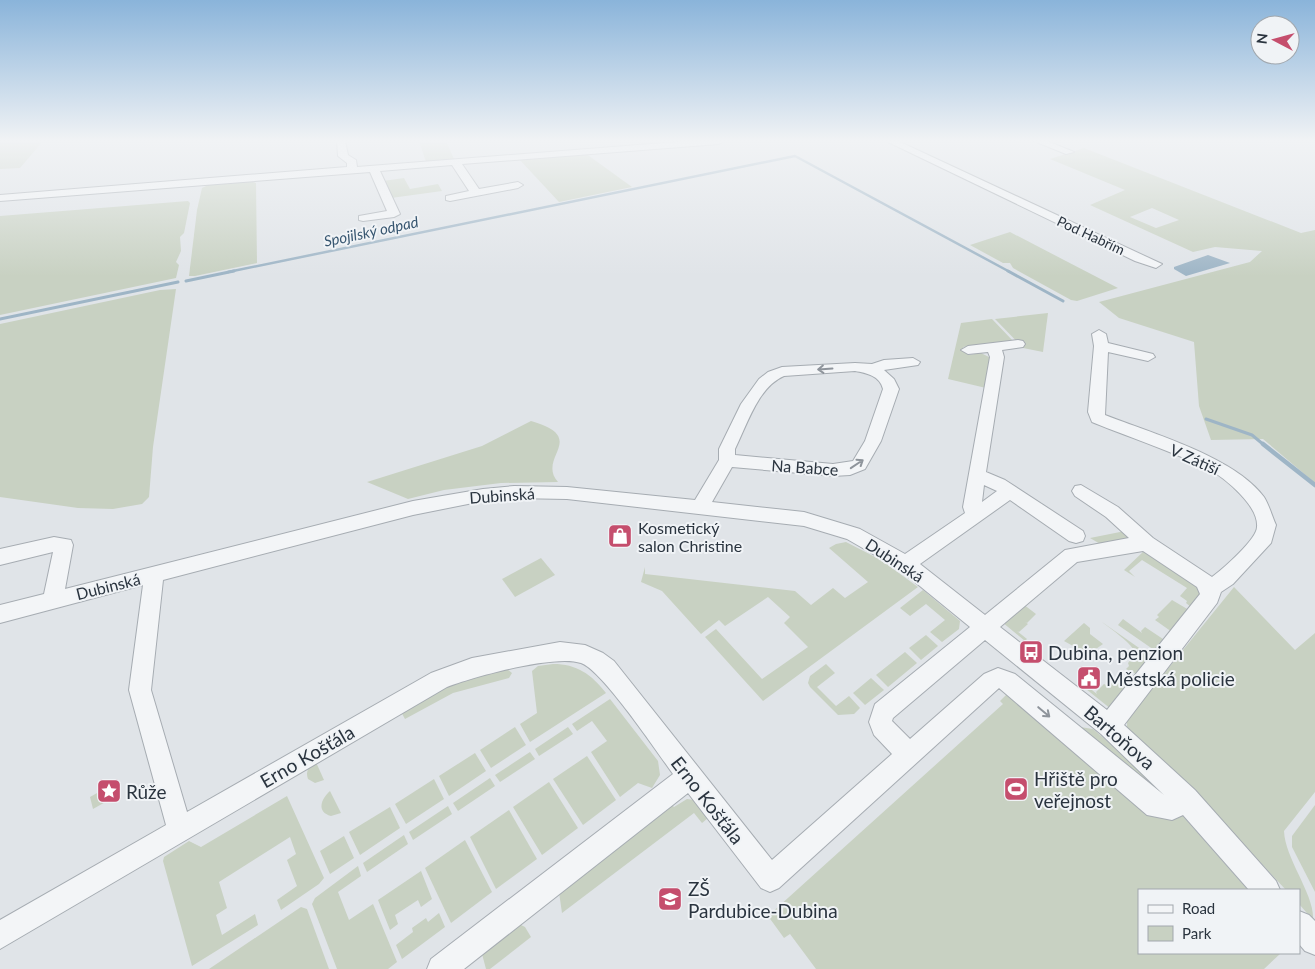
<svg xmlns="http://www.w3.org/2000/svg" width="1315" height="969" font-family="Lato,sans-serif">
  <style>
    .green { fill: #c8d1c2; fill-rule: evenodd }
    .water { fill: #9eb5c6 }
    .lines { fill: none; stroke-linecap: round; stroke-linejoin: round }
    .stream-far2 { stroke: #9eb5c6; stroke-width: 2.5 }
    .stream-far1 { stroke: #9eb5c6; stroke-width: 3 }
    .stream { stroke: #9eb5c6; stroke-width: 4.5 }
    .minor-casing { stroke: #a6acb2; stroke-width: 2 }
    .minor { fill: #f3f5f7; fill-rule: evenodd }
    .oneway { stroke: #8e949b }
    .labels { text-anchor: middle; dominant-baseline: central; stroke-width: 4; stroke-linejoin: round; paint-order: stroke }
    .far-street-label { font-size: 14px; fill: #2a343f; stroke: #f0f3f6 }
    .far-water-label { font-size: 15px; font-style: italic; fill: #375670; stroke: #f0f3f6 }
    .street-label { font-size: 16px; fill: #2a343f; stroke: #f0f3f6 }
    .poi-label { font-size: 16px; fill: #2a343f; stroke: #f0f3f6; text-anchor: start }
    .near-poi-label { font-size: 19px; fill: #2a343f; stroke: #f0f3f6; text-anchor: start }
    .near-street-label { font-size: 19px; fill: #2a343f; stroke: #f0f3f6 }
  </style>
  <rect width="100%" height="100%" fill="#e0e4e8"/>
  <!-- green -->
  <g class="green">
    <polygon points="0,141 43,141 20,168 0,169"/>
    <polygon points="419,141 446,141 454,159 426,162"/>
    <path d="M 1084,148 L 1301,233 L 1315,230 L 1315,483 L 1263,439 L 1211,440 L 1199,406 L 1194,342 L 1119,318 L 1099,302 L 1250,262 L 1262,251 L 1215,247 L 1193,252 L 1090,205 L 1125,190 L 1050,159 ZM 1152,208 L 1179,220 L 1156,228 L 1130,217 Z"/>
    <polygon points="585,153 632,187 559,202 519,159"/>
    <polygon points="404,178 410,189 438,184 442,191 391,198 383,181"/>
    <polygon points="253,182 256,183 257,263 195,276 189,276 197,210 202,188 208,185"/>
    <polygon points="188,201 190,203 184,233 180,237 181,251 176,262 179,265 176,278 0,315 0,216"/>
    <polygon points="1010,232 1118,288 1077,301 1071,300 1013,268 1010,263 1003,263 970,245"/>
    <polygon points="176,289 153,447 149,497 142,504 113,509 78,508 0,497 0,324 160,290"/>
    <polygon points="1048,313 1043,352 1023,348 995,319"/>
    <polygon points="992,319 1013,341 963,347 969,355 981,353 991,358 986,388 948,379 961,323"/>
    <path d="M 531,421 C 590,438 536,457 558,482 L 501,483 L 444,490 L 408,499 L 367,482 L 482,446 Z"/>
    <polygon points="1125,531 1134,541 1102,545 1090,538"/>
    <polygon points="846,542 881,560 918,587 763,701 705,637 716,629 762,679 808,647 784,623 790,617 768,597 725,626 719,620 701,634 662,591 641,582 645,567 645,574 795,591 811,605 833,588 845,598 868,582 829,548 836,544"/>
    <polygon points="1144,551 1198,588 1201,594 1191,607 1186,603 1187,601 1180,596 1187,588 1142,560 1129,571 1135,577 1124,570"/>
    <polygon points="541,558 555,575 515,597 502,579"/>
    <path d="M 1234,587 L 1295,650 L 1315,633 L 1315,792 L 1284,831 C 1285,859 1315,895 1313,920 L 1299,904 L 1299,890 L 1286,890 L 1186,783 L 1127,727 L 1127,719 Z"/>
    <polygon points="923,590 960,621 959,629 942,642 930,632 945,620 926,604 910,616 900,608"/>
    <polygon points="1172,600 1189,610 1172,632 1155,620 1159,617 1157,615"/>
    <polygon points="1023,604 1036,614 1027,623 1025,622 1028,624 1019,632 1017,631 1027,639 1025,641 1002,622"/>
    <polygon points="1123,619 1142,633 1141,631 1145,627 1166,641 1157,652 1118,625"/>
    <path d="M 1102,622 L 1152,657 L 1138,675 L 1126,669 L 1129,666 L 1128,663 L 1136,654 C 1133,644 1111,629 1102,622 Z"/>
    <polygon points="1084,623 1090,628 1090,634 1103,644 1093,651 1090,649 1092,651 1088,656 1092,659 1089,661 1072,647 1073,646 1064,641"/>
    <polygon points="926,635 938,646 921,660 909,648"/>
    <polygon points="905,652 917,663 888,687 876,675"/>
    <path d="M 553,664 C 577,664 591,674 606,693 L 530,742 L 520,724 L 537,713 L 532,671 L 538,666 Z"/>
    <polygon points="826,664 835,673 817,687 836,706 849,696 860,708 854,714 838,715 810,687 808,683 810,676"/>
    <polygon points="507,669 512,673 509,678 453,693 405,719 400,710 448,684"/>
    <polygon points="1116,677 1127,687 1111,709 1081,685 1083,683 1097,694 1096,692 1104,684 1108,686 1106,684 1110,680 1112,682"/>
    <polygon points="871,678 884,690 865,705 853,693"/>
    <polygon points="1007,694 1181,814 1248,890 1139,890 1139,953 1281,953 1264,969 816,969 790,934 784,938 768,916 1003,704 1000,701"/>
    <polygon points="610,699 658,761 660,775 652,788 638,783 620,797 591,752 607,741 592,721 577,731 572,724"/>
    <polygon points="515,727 526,745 491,768 480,750"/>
    <polygon points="568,727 573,734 539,756 535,749"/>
    <polygon points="1080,727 1093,729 1139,768 1172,804"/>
    <polygon points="530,752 535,759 500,782 495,775"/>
    <polygon points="475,753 486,771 449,796 439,776"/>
    <polygon points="587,756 616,800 583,825 553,779"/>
    <path d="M 315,760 L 324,780 L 315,783 L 308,779 C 305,771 309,766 315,760 Z"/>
    <polygon points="490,778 495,786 458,811 453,803"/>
    <polygon points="434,779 444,799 406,824 395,804"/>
    <polygon points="549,782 578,828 542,855 513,807"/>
    <polygon points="113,784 116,796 93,809 90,797"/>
    <path d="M 330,791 L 341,813 L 331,816 C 316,812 321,799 330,791 Z"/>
    <polygon points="287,796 324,878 319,884 281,910 277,900 297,886 287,860 296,854 290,837 219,882 227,908 216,915 222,935 255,914 258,925 192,966 163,861 164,857 189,841 201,847"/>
    <polygon points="687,799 694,800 708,818 702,823 694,813 562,913 559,892 671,804 674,807"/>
    <polygon points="1315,805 1315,892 1292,847 1292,836"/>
    <polygon points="448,806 452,814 413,840 409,832"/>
    <polygon points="390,807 400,828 360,855 349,832"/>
    <polygon points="509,810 537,859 496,889 470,837"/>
    <polygon points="404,835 408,844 367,872 363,863"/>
    <polygon points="344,836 354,858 330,874 320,851"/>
    <polygon points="465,840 492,892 451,923 425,868"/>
    <polygon points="358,866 361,876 338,892 349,920 373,904 397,962 388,969 337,969 312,904 315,898"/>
    <polygon points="421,871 432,899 421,907 418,900 395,915 398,924 390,930 378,900"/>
    <polygon points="301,907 307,909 329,969 209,969"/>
    <polygon points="439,913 445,927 402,959 396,945 413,932 412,928 426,918 428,922"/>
    <polygon points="519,924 525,927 531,937 490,969 486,969 482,954"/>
  </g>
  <!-- water -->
  <polygon class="water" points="1208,255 1230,263 1186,276 1174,269 1174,267"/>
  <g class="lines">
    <!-- stream-far2 -->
    <polyline class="stream-far2" points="228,272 795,156 1010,272"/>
    <!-- stream-far1 -->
    <g class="stream-far1">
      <polyline points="1008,271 1063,301"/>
      <polyline points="186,281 234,271"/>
      <polyline points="0,319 178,282"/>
      <polyline points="1206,419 1252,435 1264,445"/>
    </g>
    <!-- stream -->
    <polyline class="stream" points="1263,444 1315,485"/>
    <defs>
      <g id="minor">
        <polygon points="337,141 345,141 348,155 356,160 357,167 689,141 724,141 719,144 462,164 479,189 518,182 523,185 518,188 450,201 446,200 446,196 469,191 452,165 380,171 400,214 394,217 363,221 359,220 359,216 387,211 370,172 0,201 0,195 347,167 347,163 338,156"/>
        <polygon points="886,141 898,141 1162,264 1156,268 1135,261"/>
        <polygon points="1034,141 1047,141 1074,152 1066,154"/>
        <path d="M 1099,330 L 1106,334 L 1108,343 L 1153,354 L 1155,357 L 1148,361 L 1108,352 L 1105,415 C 1151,433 1235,457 1264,497 C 1269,505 1272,516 1276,525 L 1271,543 L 1233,584 L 1221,592 L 1217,603 L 1124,725 L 1195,790 L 1276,881 L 1280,890 L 1249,890 L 1183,815 L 1172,820 L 1147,815 L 999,688 L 779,888 L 770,892 L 761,888 L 688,793 L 464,969 L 427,969 L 431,959 L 673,774 C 657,752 602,670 581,663 C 555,654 473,677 447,687 L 0,949 L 0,920 L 166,825 L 129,690 L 143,585 L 0,623 L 0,605 L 44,594 L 53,552 L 0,565 L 0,549 L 54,537 L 71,540 L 73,545 L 65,589 L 413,501 L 483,489 L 514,486 L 567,487 L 695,500 L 719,460 L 719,449 L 741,404 L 759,379 L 768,372 L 782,367 L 855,363 L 872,364 L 884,360 L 913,358 L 920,362 L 918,365 L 884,370 L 894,379 L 899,389 L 881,441 L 865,469 L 850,475 L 833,476 L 732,467 L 712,502 L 804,512 L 860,529 L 905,554 L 965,513 L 963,507 L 990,357 L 988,352 L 968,354 L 961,350 L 968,346 L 1018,340 L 1023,341 L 1025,344 L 1023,347 L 1002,350 L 1004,357 L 986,472 L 1005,480 L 1083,531 L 1085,536 L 1083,541 L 1076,543 L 1069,541 L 1010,500 L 920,564 L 985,615 L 1065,550 L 1129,538 L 1106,517 L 1075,496 L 1072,491 L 1075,486 L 1081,485 L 1118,507 L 1153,538 L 1212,577 C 1223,569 1257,539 1257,527 C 1259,506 1226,479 1210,470 C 1172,451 1131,438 1092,422 L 1088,412 L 1094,346 L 1092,334 ZM 855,371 C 867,373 880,376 883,389 L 865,441 L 853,461 L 833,464 L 735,455 L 735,449 C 747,425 758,387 784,376 ZM 984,485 L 997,491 L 982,502 ZM 514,498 L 567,499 L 804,526 L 847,539 L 899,569 L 970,627 L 875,704 L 869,722 L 874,735 L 892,754 L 772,860 L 614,661 L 603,653 L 585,645 L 560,642 L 472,658 L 431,673 L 187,812 L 151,690 L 163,580 L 413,515 L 483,501 ZM 1143,551 L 1197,587 L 1200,594 L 1107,710 L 1000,627 L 1077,562 ZM 985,640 L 1101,734 L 1164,795 L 1015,674 L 998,668 L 984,674 L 910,739 L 892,721 L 893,718 Z"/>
        <polygon points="1299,911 1309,915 1315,921 1315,955 1305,951 1299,944"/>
      </g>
    </defs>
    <!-- minor casing -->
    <use href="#minor" class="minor-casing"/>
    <!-- minor -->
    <use href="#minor" class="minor"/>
  </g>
  <!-- one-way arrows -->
  <defs><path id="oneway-shaft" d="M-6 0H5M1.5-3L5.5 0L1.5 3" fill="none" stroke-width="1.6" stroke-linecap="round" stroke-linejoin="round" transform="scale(1.25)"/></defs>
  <g class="oneway">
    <use href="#oneway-shaft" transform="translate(825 369) rotate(176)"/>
    <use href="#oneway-shaft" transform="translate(857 464) rotate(-34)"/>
    <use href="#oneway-shaft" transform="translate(1044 712) rotate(40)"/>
  </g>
  <!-- sky -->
  <linearGradient id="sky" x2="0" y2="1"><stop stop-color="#8ab4da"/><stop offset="0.51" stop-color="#f1f3f5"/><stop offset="1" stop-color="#f1f3f5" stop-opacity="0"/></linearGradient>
  <rect width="1315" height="276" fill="url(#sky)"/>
  <!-- icons -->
  <defs>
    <symbol id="shop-square" viewBox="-11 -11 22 22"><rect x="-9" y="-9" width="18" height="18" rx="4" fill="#c54e6d" stroke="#f0f3f6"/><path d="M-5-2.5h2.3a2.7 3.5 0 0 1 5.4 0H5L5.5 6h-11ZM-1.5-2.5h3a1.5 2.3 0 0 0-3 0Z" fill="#fff"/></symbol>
    <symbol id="bus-square" viewBox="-11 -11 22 22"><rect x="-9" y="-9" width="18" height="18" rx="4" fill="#c54e6d" stroke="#f0f3f6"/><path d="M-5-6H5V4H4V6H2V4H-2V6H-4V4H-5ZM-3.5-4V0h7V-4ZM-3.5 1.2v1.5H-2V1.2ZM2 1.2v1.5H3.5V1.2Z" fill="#fff"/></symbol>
    <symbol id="civic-square" viewBox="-11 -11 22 22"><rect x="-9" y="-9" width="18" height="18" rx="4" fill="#c54e6d" stroke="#f0f3f6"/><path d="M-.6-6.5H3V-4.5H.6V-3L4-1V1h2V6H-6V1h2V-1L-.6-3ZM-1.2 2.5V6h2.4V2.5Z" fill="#fff"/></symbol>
    <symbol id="stadium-square" viewBox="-11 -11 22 22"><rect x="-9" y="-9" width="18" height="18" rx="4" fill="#c54e6d" stroke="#f0f3f6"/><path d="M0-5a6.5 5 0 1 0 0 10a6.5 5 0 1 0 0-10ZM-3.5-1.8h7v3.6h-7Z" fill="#fff"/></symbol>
    <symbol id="sight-square" viewBox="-11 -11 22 22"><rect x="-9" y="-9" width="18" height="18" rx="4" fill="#c54e6d" stroke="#f0f3f6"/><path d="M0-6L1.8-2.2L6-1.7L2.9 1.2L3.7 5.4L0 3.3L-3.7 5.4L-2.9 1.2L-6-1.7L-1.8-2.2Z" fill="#fff"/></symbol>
    <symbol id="school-square" viewBox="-11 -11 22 22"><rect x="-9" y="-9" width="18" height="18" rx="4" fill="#c54e6d" stroke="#f0f3f6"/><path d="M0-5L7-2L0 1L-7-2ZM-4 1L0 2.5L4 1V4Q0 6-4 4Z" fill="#fff"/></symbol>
  </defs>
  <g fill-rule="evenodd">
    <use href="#shop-square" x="606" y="522" width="28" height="28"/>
    <use href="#bus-square" x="1017" y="638" width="28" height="28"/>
    <use href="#civic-square" x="1075" y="664" width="28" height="28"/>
    <use href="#stadium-square" x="1002" y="775" width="28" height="28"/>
    <use href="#sight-square" x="95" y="777" width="28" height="28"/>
    <use href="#school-square" x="656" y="885" width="28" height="28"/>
  </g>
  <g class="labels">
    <!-- far-street labels -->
    <g class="far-street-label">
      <text transform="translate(1091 235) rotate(25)">Pod Habřím</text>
    </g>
    <!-- far-water labels -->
    <g class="far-water-label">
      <text transform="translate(371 231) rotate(-12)">Spojilský odpad</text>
    </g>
    <!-- street labels -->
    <g class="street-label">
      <text transform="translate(1195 459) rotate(24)">V Zátiší</text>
      <text transform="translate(805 467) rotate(4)">Na Babce</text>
      <text transform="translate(502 495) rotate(-4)">Dubinská</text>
      <text transform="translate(895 560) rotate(33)">Dubinská</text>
      <text transform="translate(108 586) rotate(-14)">Dubinská</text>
    </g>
    <!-- poi labels -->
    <g class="poi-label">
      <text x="638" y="527">Kosmetický<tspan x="638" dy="18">salon Christine</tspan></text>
    </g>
    <!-- near-poi labels -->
    <g class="near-poi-label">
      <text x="1048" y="652">Dubina, penzion</text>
      <text x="1106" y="678">Městská policie</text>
      <text x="1034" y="778">Hřiště pro<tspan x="1034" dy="22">veřejnost</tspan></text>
      <text x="126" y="791">Růže</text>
      <text x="688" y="888">ZŠ<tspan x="688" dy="22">Pardubice-Dubina</tspan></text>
    </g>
    <!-- near-street labels -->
    <g class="near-street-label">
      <text transform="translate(1120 737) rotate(41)">Bartoňova</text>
      <text transform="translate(307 756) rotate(-30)">Erno Košťála</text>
      <text transform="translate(708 800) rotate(52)">Erno Košťála</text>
    </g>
  </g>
  <!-- legend -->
  <rect x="1138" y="889" width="162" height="65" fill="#f0f3f6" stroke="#a1a7ad"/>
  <rect x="1148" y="905" width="25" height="8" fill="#f3f5f7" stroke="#a1a7ad"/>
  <text x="1182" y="914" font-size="15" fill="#2a343f">Road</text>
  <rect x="1148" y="926" width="25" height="15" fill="#c8d1c2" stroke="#a1a7ad"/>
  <text x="1182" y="939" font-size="15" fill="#2a343f">Park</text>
  <!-- north arrow -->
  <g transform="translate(1275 40) rotate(276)"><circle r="24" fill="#f0f3f6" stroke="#a1a7ad"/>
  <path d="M0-4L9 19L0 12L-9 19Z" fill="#c54e6d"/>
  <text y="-8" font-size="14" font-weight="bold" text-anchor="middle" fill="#2a343f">N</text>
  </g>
</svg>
